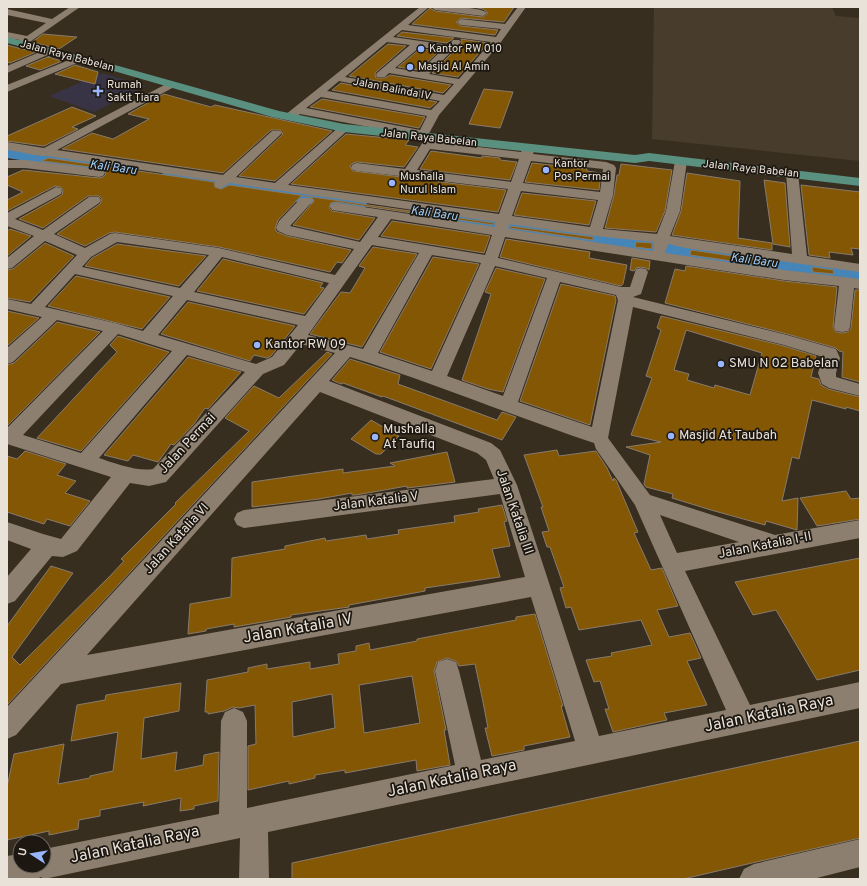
<svg xmlns="http://www.w3.org/2000/svg" width="867" height="886" font-family="Overpass,sans-serif">
  <style>
    .industrial { fill: #483c2d }
    .medical { fill: #383445 }
    .lines { fill: none; stroke-linecap: round; stroke-linejoin: round }
    .river { fill: #4585b8; fill-rule: evenodd }
    .building { fill: #835704; stroke: #887b6b; fill-rule: evenodd }
    .street { fill: #8c7f6f; fill-rule: evenodd }
    .primary { fill: #5a9080; fill-rule: evenodd }
    .poi-dot { fill: #98b5fd; stroke: #1c1710; stroke-width: 1.5 }
    .labels { text-anchor: middle; dominant-baseline: central; stroke-width: 3.5; stroke-linejoin: round; paint-order: stroke }
    .far-poi-label { font-size: 11px; fill: #e9e2d9; stroke: #1c1710; text-anchor: start }
    .far-street-label { font-size: 11px; fill: #e9e2d9; stroke: #1c1710 }
    .far-water-label { font-size: 12px; font-style: italic; fill: #9fd0fb; stroke: #1c1710 }
    .poi-label { font-size: 13px; fill: #e9e2d9; stroke: #1c1710; text-anchor: start }
    .street-label { font-size: 13px; fill: #e9e2d9; stroke: #1c1710 }
    .near-street-label { font-size: 16px; fill: #e9e2d9; stroke: #1c1710 }
  </style>
  <rect width="100%" height="100%" fill="#382e1f"/>
  <!-- industrial -->
  <polygon class="industrial" points="654,7 832,7 836,16 860,18 860,161 652,139"/>
  <!-- medical -->
  <polygon class="medical" points="102,73 146,86 94,112 49,96"/>
  <g class="lines">
    <!-- river -->
    <g class="river">
      <polygon points="7,146 91,159 98,161 101,165 98,169 91,171 7,158"/>
      <polygon points="170,171 356,197 364,199 367,204 364,209 356,211 163,181 159,177 163,173"/>
      <polygon points="465,212 860,268 860,284 457,224 454,219 457,214"/>
    </g>
  </g>
  <!-- building -->
  <g class="building">
    <polygon points="473,7 514,7 504,22 461,18 456,22 461,26 498,30 495,35 412,24 430,8 435,11 483,17 488,13 483,9"/>
    <polygon points="402,32 454,38 447,43 397,36"/>
    <polygon points="43,34 77,37 59,49 32,42"/>
    <polygon points="461,39 488,43 458,77 432,73 462,43"/>
    <polygon points="388,44 406,46 376,72 375,74 376,78 385,78 390,75 451,85 443,93 349,76"/>
    <polygon points="7,45 18,48 36,52 10,63 7,62"/>
    <polygon points="420,49 439,51 419,70 398,67"/>
    <polygon points="50,56 48,57 62,61 40,70 26,66"/>
    <polygon points="75,65 98,72 95,84 55,74"/>
    <polygon points="341,83 437,102 430,108 332,90"/>
    <polygon points="484,89 513,92 500,128 469,124"/>
    <polygon points="164,94 211,107 215,105 332,131 275,181 239,176 283,134 280,130 271,130 223,173 62,149 92,133 113,139 149,119 128,114"/>
    <polygon points="322,99 425,117 419,128 310,107"/>
    <polygon points="72,107 96,116 72,127 78,129 44,146 7,141 7,136"/>
    <polygon points="346,134 409,140 405,145 418,147 404,167 357,162 353,163 350,166 353,171 506,190 498,212 291,184"/>
    <polygon points="431,151 482,158 482,156 500,158 500,160 517,162 510,180 420,169"/>
    <polygon points="48,158 214,182 215,187 221,189 229,185 494,223 494,225 337,202 331,203 329,208 332,211 375,218 359,240 293,225 314,201 311,196 301,196 278,220 275,229 277,232 287,236 351,250 342,263 337,262 330,272 219,247 115,232 109,233 85,246 57,234 100,204 102,199 99,196 88,196 43,228 19,219 62,195 63,191 61,187 55,186 7,211 7,200 23,192 7,185 7,177 23,170 99,178 103,177 106,174 104,169 99,168 42,161"/>
    <polygon points="532,163 587,169 587,171 601,173 599,190 525,182"/>
    <polygon points="621,164 672,170 665,211 656,232 605,228 614,195 617,175 619,175"/>
    <polygon points="687,173 740,181 738,238 772,243 772,250 672,235 681,211"/>
    <polygon points="764,180 785,183 790,247 773,244"/>
    <polygon points="801,185 860,192 860,249 851,248 853,255 829,252 830,258 809,255"/>
    <polygon points="522,193 596,201 589,225 514,215"/>
    <polygon points="392,221 490,236 484,253 381,236"/>
    <polygon points="510,226 593,237 593,240 510,228"/>
    <polygon points="10,229 31,236 7,256 7,231"/>
    <polygon points="506,239 590,252 589,258 627,265 623,284 621,286 500,257"/>
    <polygon points="636,242 652,243 652,249 635,247"/>
    <polygon points="45,243 74,256 30,302 7,298 7,270 13,269"/>
    <polygon points="117,244 206,256 179,286 85,266 92,258"/>
    <polygon points="373,247 417,254 362,347 310,334 341,292 350,293 365,268 359,266"/>
    <polygon points="691,250 773,262 774,267 690,255"/>
    <polygon points="433,257 479,264 431,369 380,352"/>
    <polygon points="632,258 650,261 649,270 646,268 641,267 636,268 634,271 630,270"/>
    <polygon points="223,259 323,283 320,287 324,288 304,314 197,291"/>
    <polygon points="686,266 784,281 837,287 833,327 836,332 842,333 848,332 851,328 855,290 860,290 860,382 842,377 843,352 839,351 836,348 787,334 665,303 675,269 685,271"/>
    <polygon points="812,267 833,270 834,274 813,272"/>
    <polygon points="496,268 545,279 503,392 488,389 462,380 491,294 485,292"/>
    <polygon points="76,276 170,297 142,329 48,306"/>
    <polygon points="561,284 615,296 616,300 590,425 520,401"/>
    <polygon points="188,302 295,326 271,356 267,358 254,355 250,361 161,334"/>
    <polygon points="7,311 39,318 7,346"/>
    <path d="M 661,316 L 784,346 L 816,356 L 811,377 L 819,379 L 821,385 L 828,389 L 860,397 L 860,411 L 846,407 L 846,409 L 812,400 L 799,459 L 792,457 L 782,501 L 798,498 L 797,530 L 766,521 L 765,525 L 711,510 L 672,498 L 673,494 L 646,487 L 644,484 L 650,455 L 626,447 L 661,442 L 631,435 L 652,378 L 646,376 L 661,330 L 657,328 ZM 686,330 L 762,353 L 750,395 L 715,385 L 714,388 L 687,380 L 689,374 L 674,370 Z"/>
    <polygon points="57,322 100,332 7,426 7,365 14,363"/>
    <polygon points="118,336 169,352 81,451 37,438 117,352 110,345"/>
    <polygon points="327,352 332,354 7,705 7,626 51,566 73,573 12,657 20,665 111,575 124,561 121,559 176,504 175,503 249,431 225,418 254,386 279,398"/>
    <polygon points="188,357 241,372 208,409 205,408 194,424 174,445 171,444 158,462 133,455 128,461 104,455"/>
    <polygon points="350,359 400,375 398,384 497,420 502,412 516,417 502,440 383,396 382,397 343,383 341,384 332,380"/>
    <polygon points="371,420 399,436 381,454 376,454 351,439"/>
    <polygon points="557,450 559,456 596,451 607,468 613,481 614,478 616,480 638,532 634,533 651,570 662,568 678,606 657,610 669,637 690,633 701,658 687,661 707,705 664,713 667,720 613,732 605,709 609,709 600,681 594,682 586,660 612,656 611,653 652,645 641,620 579,630 571,607 566,608 560,588 564,587 550,547 547,547 542,532 549,531 541,507 543,507 524,455"/>
    <polygon points="25,451 66,464 57,475 76,481 65,493 90,501 70,526 47,519 44,524 7,512 7,456 17,459"/>
    <polygon points="447,452 455,482 407,488 407,486 356,495 352,495 352,493 319,499 252,507 252,482 343,469 343,473 395,466 390,463"/>
    <polygon points="846,491 851,499 860,498 860,519 817,526 800,498"/>
    <polygon points="502,505 507,521 504,522 510,546 492,549 500,577 425,588 425,591 349,605 349,607 291,615 291,617 234,627 234,624 206,629 206,631 188,634 190,604 231,597 232,558 285,549 285,546 325,538 326,541 366,535 367,539 399,534 398,530 455,522 454,516 479,512 478,509"/>
    <polygon points="860,558 860,670 817,680 776,610 753,615 735,582"/>
    <path d="M 535,614 L 563,706 L 561,706 L 570,737 L 524,746 L 524,750 L 492,756 L 485,728 L 488,728 L 483,702 L 475,664 L 459,666 L 456,661 L 447,658 L 437,662 L 434,671 L 446,730 L 444,730 L 450,765 L 417,771 L 416,760 L 345,773 L 345,770 L 315,775 L 315,778 L 289,784 L 289,781 L 248,790 L 248,746 L 256,744 L 255,705 L 239,708 L 233,707 L 224,711 L 208,714 L 208,712 L 205,712 L 207,680 L 248,672 L 248,668 L 267,664 L 267,669 L 310,662 L 310,669 L 339,664 L 338,654 L 356,651 L 356,646 L 369,643 L 370,650 L 417,641 L 417,639 L 516,620 L 516,617 ZM 412,676 L 420,723 L 364,733 L 359,685 ZM 332,694 L 335,728 L 293,737 L 292,702 Z"/>
    <polygon points="181,683 179,711 144,718 141,759 177,752 175,771 203,765 204,755 219,752 218,801 194,806 194,809 180,811 181,798 143,806 144,802 100,810 100,816 79,820 78,829 49,835 49,831 7,840 7,787 14,754 64,744 58,784 90,778 90,776 113,771 118,732 71,741 77,705 105,700 106,695"/>
    <polygon points="860,741 860,838 683,879 292,879 292,863"/>
  </g>
  <g class="lines">
    <!-- street -->
    <g class="street">
      <polygon points="70,7 80,7 24,46 18,46 16,44 20,40 7,38 7,32 27,36 46,23 7,15 7,9 52,19"/>
      <path d="M 420,7 L 429,7 L 408,25 L 496,37 L 501,29 L 461,25 L 457,22 L 461,19 L 505,24 L 518,7 L 526,7 L 501,42 L 439,115 L 426,139 L 418,139 L 417,136 L 300,114 L 293,119 L 285,119 L 283,117 L 285,115 ZM 402,30 L 491,42 L 459,79 L 429,74 L 461,42 L 459,40 L 453,40 L 448,45 L 393,37 ZM 387,42 L 410,45 L 377,73 L 376,75 L 377,77 L 385,77 L 389,73 L 454,84 L 444,95 L 345,77 ZM 420,47 L 442,50 L 419,72 L 395,68 ZM 339,81 L 440,101 L 431,110 L 327,91 ZM 321,97 L 427,116 L 420,130 L 306,108 Z"/>
      <path d="M 431,7 C 442,7 480,6 487,13 L 483,16 L 435,10 Z"/>
      <polygon points="49,48 54,51 52,53 7,73 7,66"/>
      <polygon points="79,56 84,59 82,61 7,92 7,85"/>
      <path d="M 172,81 L 177,84 L 176,86 L 57,150 L 223,175 L 272,131 L 280,131 L 282,133 L 280,135 L 236,177 L 275,183 L 340,126 L 348,126 L 350,128 L 348,130 L 288,185 L 499,214 L 508,189 L 357,171 L 353,170 L 351,167 L 353,164 L 357,163 L 405,169 L 423,142 L 427,141 L 521,152 L 525,145 L 533,145 L 535,148 L 533,154 L 606,162 L 614,165 L 616,168 L 613,195 L 603,229 L 657,234 L 666,211 L 675,161 L 677,158 L 685,158 L 687,161 L 680,211 L 670,236 L 792,254 L 786,173 L 788,170 L 796,170 L 798,173 L 807,256 L 860,264 L 860,272 L 686,248 L 668,244 L 665,253 L 784,270 L 860,279 L 860,289 L 854,288 L 850,327 L 848,331 L 842,332 L 836,331 L 834,327 L 839,286 L 784,280 L 505,237 L 498,258 L 621,287 L 630,287 L 636,269 L 641,268 L 646,269 L 648,272 L 641,294 L 633,297 L 787,335 L 836,349 L 840,358 L 836,373 L 836,377 L 860,384 L 860,396 L 829,388 L 822,384 L 818,373 L 823,357 L 784,345 L 633,307 L 608,438 L 650,495 L 775,535 L 860,520 L 860,538 L 685,571 L 750,705 L 860,682 L 860,708 L 268,832 L 269,879 L 239,879 L 240,838 L 44,879 L 41,877 L 37,879 L 7,879 L 7,856 L 20,854 L 20,866 L 44,866 L 44,849 L 219,814 L 221,721 L 225,712 L 234,708 L 243,712 L 247,721 L 247,808 L 455,765 L 435,671 L 438,662 L 447,659 L 456,662 L 459,671 L 481,760 L 575,741 L 531,597 L 61,684 L 16,735 L 7,739 L 7,707 L 335,353 L 301,344 L 284,365 L 263,374 L 166,482 L 149,486 L 130,483 L 77,551 L 63,557 L 52,556 L 15,601 L 7,604 L 7,577 L 31,549 L 7,540 L 7,522 L 43,534 L 61,539 L 111,477 L 7,444 L 7,428 L 103,331 L 57,320 L 13,362 L 7,364 L 7,348 L 42,317 L 7,309 L 7,299 L 31,304 L 77,255 L 45,241 L 12,268 L 7,269 L 7,258 L 34,236 L 7,226 L 7,213 L 56,187 L 61,188 L 62,191 L 61,194 L 15,219 L 43,230 L 89,197 L 99,197 L 101,200 L 99,203 L 54,234 L 85,248 L 110,234 L 115,233 L 219,248 L 335,275 L 354,249 L 287,235 L 278,231 L 276,228 L 279,221 L 301,198 L 311,198 L 313,201 L 290,226 L 360,242 L 378,217 L 332,210 L 330,207 L 332,204 L 337,203 L 495,227 L 496,222 L 229,183 L 221,188 L 216,187 L 215,184 L 216,181 L 47,156 C 41,157 16,151 7,150 L 7,142 L 44,148 ZM 430,149 L 519,159 L 511,182 L 417,170 ZM 531,161 L 603,169 L 600,192 L 523,183 ZM 521,191 L 598,200 L 590,227 L 512,216 ZM 391,219 L 492,235 L 485,255 L 378,237 ZM 509,224 L 595,236 L 654,242 L 653,251 L 508,229 ZM 117,242 L 209,255 L 180,288 L 82,267 L 91,257 ZM 372,245 L 419,253 L 363,349 L 308,335 ZM 432,255 L 481,263 L 432,371 L 378,353 ZM 222,257 L 329,283 L 305,316 L 194,292 ZM 495,266 L 547,278 L 503,396 L 447,376 ZM 75,274 L 173,296 L 143,331 L 115,323 L 45,307 ZM 560,282 L 616,295 L 618,300 L 592,427 L 518,402 ZM 187,300 L 298,325 L 272,357 L 256,364 L 158,335 ZM 118,334 L 172,351 L 81,453 L 23,435 ZM 187,355 L 245,372 L 153,469 C 138,472 114,463 99,458 ZM 350,357 C 432,382 512,416 594,443 L 596,449 L 635,505 L 726,710 L 599,736 L 517,485 L 500,450 L 491,443 L 329,381 ZM 320,392 L 477,453 L 486,460 L 494,479 L 244,510 L 237,513 L 234,519 L 237,525 L 244,528 L 500,494 L 525,577 L 87,655 ZM 660,515 L 739,542 L 677,553 Z"/>
      <polygon points="7,160 25,160 99,169 103,170 105,173 103,176 99,177 25,168 7,168"/>
      <polygon points="860,839 860,867 813,879 739,879 744,869 754,864"/>
    </g>
    <!-- primary -->
    <polygon class="primary" points="7,37 115,65 279,111 344,124 635,155 649,153 860,178 860,186 649,161 635,163 344,132 272,117 107,69 7,43"/>
  </g>
  <!-- markers -->
  <g class="poi-dot">
    <circle cx="421" cy="49" r="4"/>
    <circle cx="410" cy="67" r="4"/>
    <path d="M96 85h4v4h4v4h-4v4h-4v-4h-4v-4h4z"/>
    <circle cx="546" cy="170" r="4"/>
    <circle cx="392" cy="183" r="4"/>
    <circle cx="257" cy="345" r="4"/>
    <circle cx="721" cy="364" r="4"/>
    <circle cx="671" cy="436" r="4"/>
    <circle cx="375" cy="437" r="4"/>
  </g>
  <g class="labels">
    <!-- far-poi labels -->
    <g class="far-poi-label">
      <text x="429" y="49">Kantor RW 010</text>
      <text x="418" y="67">Masjid Al Amin</text>
      <text x="107" y="85">Rumah<tspan x="107" dy="13">Sakit Tiara</tspan></text>
      <text x="554" y="164">Kantor<tspan x="554" dy="13">Pos Permai</tspan></text>
      <text x="400" y="177">Mushalla<tspan x="400" dy="13">Nurul Islam</tspan></text>
    </g>
    <!-- far-street labels -->
    <g class="far-street-label">
      <text transform="translate(67 56) rotate(15)">Jalan Raya Babelan</text>
      <text transform="translate(392 89) rotate(11)">Jalan Balinda IV</text>
      <text transform="translate(429 138) rotate(6)">Jalan Raya Babelan</text>
      <text transform="translate(751 169) rotate(6)">Jalan Raya Babelan</text>
    </g>
    <!-- far-water labels -->
    <g class="far-water-label">
      <text transform="translate(113 168) rotate(8)">Kali Baru</text>
      <text transform="translate(434 214) rotate(8)">Kali Baru</text>
      <text transform="translate(754 261) rotate(8)">Kali Baru</text>
    </g>
    <!-- poi labels -->
    <g class="poi-label">
      <text x="265" y="345">Kantor RW 09</text>
      <text x="729" y="364">SMU N 02 Babelan</text>
      <text x="383" y="430">Mushalla<tspan x="383" dy="15">At Taufiq</tspan></text>
      <text x="679" y="436">Masjid At Taubah</text>
    </g>
    <!-- street labels -->
    <g class="street-label">
      <text transform="translate(188 444) rotate(-47)">Jalan Permai</text>
      <text transform="translate(376 502) rotate(-7)">Jalan Katalia V</text>
      <text transform="translate(514 512) rotate(71)">Jalan Katalia III</text>
      <text transform="translate(177 539) rotate(-48)">Jalan Katalia VI</text>
      <text transform="translate(765 546) rotate(-11)">Jalan Katalia I-II</text>
    </g>
    <!-- near-street labels -->
    <g class="near-street-label">
      <text transform="translate(298 629) rotate(-10)">Jalan Katalia IV</text>
      <text transform="translate(769 714) rotate(-12)">Jalan Katalia Raya</text>
      <text transform="translate(452 779) rotate(-12)">Jalan Katalia Raya</text>
      <text transform="translate(135 845) rotate(-12)">Jalan Katalia Raya</text>
    </g>
  </g>
  <!-- border -->
  <rect width="867" height="886" fill="none" stroke="#e9e2d9" stroke-width="16"/>
  <!-- north arrow -->
  <g transform="translate(32 854) rotate(282)"><circle r="19" fill="#1c1710" stroke="#6e6860"/>
  <path d="M0-3L7 15L0 10L-7 15Z" fill="#98b5fd"/>
  <text y="-6" font-size="11" font-weight="bold" text-anchor="middle" fill="#e9e2d9">U</text>
  </g>
</svg>
